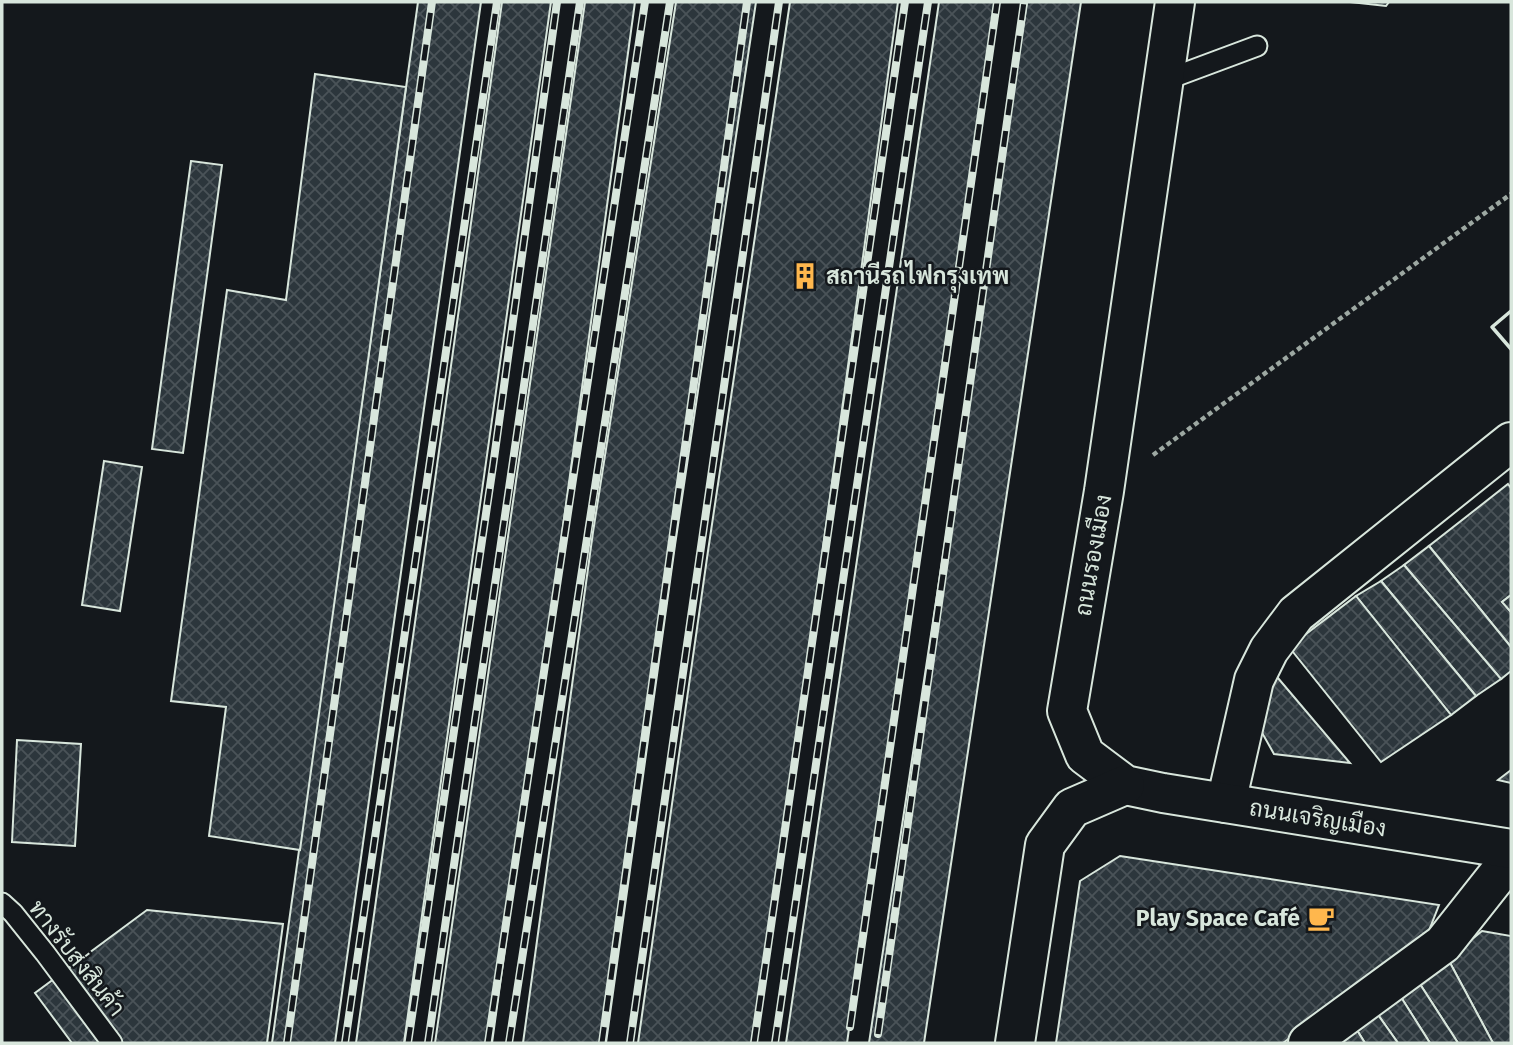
<svg xmlns="http://www.w3.org/2000/svg" width="1513" height="1045" font-family="'Fira Sans',Sarabun,sans-serif">
  <style>
    .building { fill: url(#building-cross-hatch); stroke: #d8e6dc; stroke-width: 2 }
    .lines { fill: none; stroke-linecap: round; stroke-linejoin: round }
    .lane-casing { stroke: #d8e6dc; stroke-width: 23 }
    .street-casing { stroke: #d8e6dc; stroke-width: 42 }
    .secondary-casing { stroke: #d8e6dc; stroke-width: 42 }
    .path { stroke: #9da8a2; stroke-width: 4.5; stroke-dasharray: 5 3.5; stroke-linecap: butt }
    .lane { stroke: #14181c; stroke-width: 19 }
    .street { stroke: #14181c; stroke-width: 38 }
    .secondary { stroke: #14181c; stroke-width: 38 }
    .rail-casing { stroke: #d8e6dc; stroke-width: 8 }
    .rail { stroke: #14181c; stroke-width: 5; stroke-dasharray: 16; stroke-linecap: butt }
    .wall { stroke: #d8e6dc; stroke-width: 3.5 }
    .labels { text-anchor: middle; dominant-baseline: central; stroke-width: 5; stroke-linejoin: round; paint-order: stroke }
    .poi-label { font-size: 23px; font-weight: bold; fill: #d8e6dc; stroke: #14181c; text-anchor: start }
    .street-label { font-size: 23px; fill: #d8e6dc; stroke: #14181c }
  </style>
  <defs>
    <pattern id="building-cross-hatch" width="8" height="8" patternUnits="userSpaceOnUse" patternTransform="scale(1.75)"><rect width="8" height="8" fill="#2c363c"/><path d="M0 0l8 8M0 8l8-8" fill="none" stroke="#4a5358"/></pattern>
  </defs>
  <rect width="100%" height="100%" fill="#14181c"/>
  <!-- building -->
  <g class="building">
    <polygon points="418,2 481,2 335,1043 272,1043"/>
    <polygon points="502,2 551,2 404,1043 356,1043"/>
    <polygon points="585,2 635,2 492,1043 435,1043"/>
    <polygon points="676,2 756,2 675,545 606,1043 523,1043 593,532"/>
    <polygon points="790,2 898,2 755,1043 638,1043 708,551"/>
    <polygon points="939,2 995,2 847,1043 786,1043"/>
    <polygon points="1027,2 1081,2 924,1043 869,1043"/>
    <polygon points="1350,2 1389,2 1386,6"/>
    <polygon points="315,74 406,87 300,850 209,836 226,707 171,701 227,290 286,300"/>
    <polygon points="191,161 222,165 183,453 152,449"/>
    <polygon points="104,461 142,467 120,611 82,605"/>
    <polygon points="1508,484 1511,488 1511,595 1502,602 1511,612 1511,647 1429,546"/>
    <polygon points="1429,546 1511,647 1511,671 1501,679 1404,565"/>
    <polygon points="1404,565 1501,679 1476,696 1381,581"/>
    <polygon points="1381,581 1476,696 1451,715 1356,596"/>
    <polygon points="1511,595 1511,612 1502,602"/>
    <polygon points="1356,596 1451,715 1381,762 1289,647"/>
    <polygon points="1272,671 1350,763 1274,754 1256,722"/>
    <polygon points="17,740 81,744 75,846 12,842"/>
    <polygon points="1511,770 1511,783 1498,780"/>
    <polygon points="1120,856 1439,905 1428,933 1283,1043 1056,1043 1080,881"/>
    <polygon points="147,910 283,924 267,1043 72,1043 35,993"/>
    <polygon points="1482,931 1511,936 1511,1043 1493,1043 1448,959"/>
    <polygon points="1448,959 1493,1043 1458,1043 1418,981"/>
    <polygon points="1418,981 1458,1043 1430,1043 1399,994"/>
    <polygon points="1399,994 1430,1043 1398,1043 1376,1012"/>
    <polygon points="1376,1012 1398,1043 1365,1043 1355,1027"/>
    <polygon points="1355,1027 1365,1043 1336,1043"/>
  </g>
  <g class="lines">
    <defs>
      <g id="lane">
        <polyline points="1163,81 1257,46"/>
        <polyline points="2,903 13,913 45,953 112,1043"/>
      </g>
      <g id="street">
        <polyline points="1226,803 1254,680 1269,650 1296,614 1511,442"/>
        <polyline points="1308,1043 1443,944 1511,858"/>
      </g>
      <g id="secondary">
        <polyline points="1175,2 1104,491 1067,711 1085,755 1125,785 1163,793 1511,849"/>
        <polyline points="1015,1043 1045,845 1072,808 1125,785"/>
      </g>
    </defs>
    <!-- lane casing -->
    <use href="#lane" class="lane-casing"/>
    <!-- street casing -->
    <use href="#street" class="street-casing"/>
    <!-- secondary casing -->
    <use href="#secondary" class="secondary-casing"/>
    <!-- path -->
    <polyline class="path" points="1153,455 1511,194"/>
    <!-- lane -->
    <use href="#lane" class="lane"/>
    <!-- street -->
    <use href="#street" class="street"/>
    <!-- secondary -->
    <use href="#secondary" class="secondary"/>
    <defs>
      <g id="rail">
        <polyline points="850,1027 997,2"/>
        <polyline points="878,1034 1024,2"/>
        <polyline points="287,1043 432,2"/>
        <polyline points="345,1043 497,2"/>
        <polyline points="408,1043 493,466 557,2"/>
        <polyline points="428,1043 580,2"/>
        <polyline points="488,1043 645,2"/>
        <polyline points="509,1043 670,2"/>
        <polyline points="602,1043 747,2"/>
        <polyline points="630,1043 779,2"/>
        <polyline points="754,1043 905,2"/>
        <polyline points="775,1043 928,2"/>
      </g>
    </defs>
    <!-- rail casing -->
    <use href="#rail" class="rail-casing"/>
    <!-- rail -->
    <use href="#rail" class="rail"/>
    <!-- wall -->
    <polyline class="wall" points="1511,311 1492,327 1511,349"/>
  </g>
  <!-- icons -->
  <defs>
    <symbol id="building-bare" viewBox="-9 -9 18 18"><path d="M-4-6H4V6H1V3H-1V6H-4ZM-2.5-4.3h1.7v1.8h-1.7ZM.8-4.3h1.7v1.8H.8ZM-2.5-1h1.7V.8h-1.7ZM.8-1h1.7V.8H.8Z" fill="#ffb74d" stroke="#14181c" stroke-width="2.5" paint-order="stroke"/></symbol>
    <symbol id="cafe-bare" viewBox="-9 -9 18 18"><path d="M-5.5-4.5H6V0H3Q3 3.5 0 3.5H-2.5Q-5.5 3.5-5.5 0ZM3-3.2v2h1.7v-2ZM-6 4.5H4V6H-6Z" fill="#ffb74d" stroke="#14181c" stroke-width="2.5" paint-order="stroke"/></symbol>
  </defs>
  <g fill-rule="evenodd">
    <use href="#building-bare" x="786" y="257" width="38" height="38"/>
    <use href="#cafe-bare" x="1302" y="899" width="38" height="38"/>
  </g>
  <g class="labels">
    <!-- poi labels -->
    <g class="poi-label">
      <text x="826" y="276">สถานีรถไฟกรุงเทพ</text>
      <text x="1300" y="918" text-anchor="end">Play Space Café</text>
    </g>
    <!-- street labels -->
    <g class="street-label">
      <text transform="translate(1093 555) rotate(-80)">ถนนรองเมือง</text>
      <text transform="translate(1318 818) rotate(9)">ถนนเจริญเมือง</text>
      <text transform="translate(77 958) rotate(52)">ทางรับส่งสินค้า</text>
    </g>
  </g>
  <!-- border -->
  <rect width="1513" height="1045" fill="none" stroke="#d8e6dc" stroke-width="7"/>
</svg>
